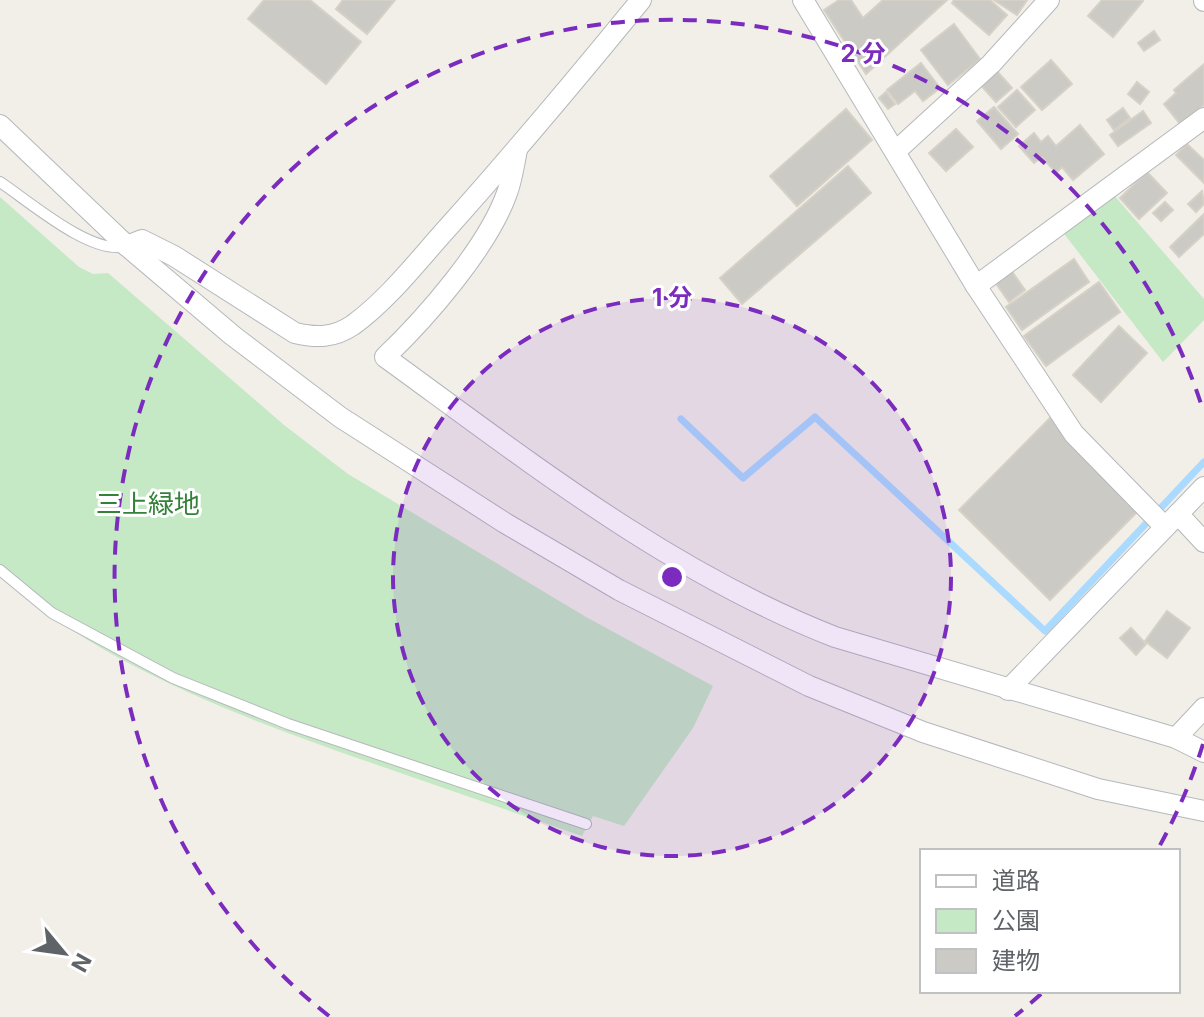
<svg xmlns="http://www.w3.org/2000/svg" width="1204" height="1017" font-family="Inter,'Noto Sans JP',sans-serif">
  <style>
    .green { fill: #c5e8c5 }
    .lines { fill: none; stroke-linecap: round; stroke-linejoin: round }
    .stream { stroke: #aadaff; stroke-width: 7 }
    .building { fill: #cccac5; stroke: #d6d1c6; stroke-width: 2 }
    .lane-casing { stroke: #b5b8bc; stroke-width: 12 }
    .street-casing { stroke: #b5b8bc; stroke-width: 22 }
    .lane { stroke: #fff; stroke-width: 10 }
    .street { stroke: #fff; stroke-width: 20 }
    .ring { fill: none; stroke: #7b2cbf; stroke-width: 4; stroke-dasharray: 14 10 }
    .labels { text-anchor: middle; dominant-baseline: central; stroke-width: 6; stroke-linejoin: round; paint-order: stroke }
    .park-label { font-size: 26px; fill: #348238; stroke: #fff }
    .centre { fill: #7b2cbf; stroke: #fff; stroke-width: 4 }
    .ring-label { font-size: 24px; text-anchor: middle; font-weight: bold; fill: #7b2cbf; stroke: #fff; stroke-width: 6; stroke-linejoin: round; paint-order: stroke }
  </style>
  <rect width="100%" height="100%" fill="#f1efe8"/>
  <!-- green -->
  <g class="green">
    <polygon points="1112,193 1204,299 1204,320 1163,362 1062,231"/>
    <path d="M 0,197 L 79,267 L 93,274 L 108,273 L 284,425 L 348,474 L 586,617 L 713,686 L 693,728 L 624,826 L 593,816 L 582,836 C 509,811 436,785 363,760 C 235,715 104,666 0,577 Z"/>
  </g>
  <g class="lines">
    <!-- stream -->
    <polyline class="stream" points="681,419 743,478 815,417 1045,631 1204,462"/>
  </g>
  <!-- building -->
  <g class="building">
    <polygon points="264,0 310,0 361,42 326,84 248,19"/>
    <polygon points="343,0 395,0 367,34 336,9"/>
    <polygon points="839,0 851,0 863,18 883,0 947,0 866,74 824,10"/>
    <polygon points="954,0 990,0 1007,15 989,35 952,3"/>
    <polygon points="994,0 1027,0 1017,15"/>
    <polygon points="1102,0 1142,0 1143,1 1113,37 1088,16"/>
    <polygon points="954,24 980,59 948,85 921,50"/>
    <polygon points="1154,31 1160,40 1144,51 1138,43"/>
    <polygon points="1051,60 1072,84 1042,110 1021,87"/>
    <polygon points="921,63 940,88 923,101 915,91 898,104 887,90"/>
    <polygon points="1204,64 1204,105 1181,125 1164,104 1176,93 1174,90"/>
    <polygon points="994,68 1012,88 996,102 978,82"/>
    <polygon points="1137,82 1149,92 1140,104 1128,94"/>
    <polygon points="1017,90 1035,110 1016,127 998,107"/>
    <polygon points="886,92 895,104 888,109 879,98"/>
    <polygon points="994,107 1018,134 1001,149 977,121"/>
    <polygon points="1123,108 1130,118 1114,130 1107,120"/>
    <polygon points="846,109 872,140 797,206 770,176"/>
    <polygon points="1143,111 1151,123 1118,146 1110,135"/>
    <polygon points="1080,125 1104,154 1073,180 1062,167 1056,173 1042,157 1034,163 1019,146 1034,133 1041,142 1048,136 1056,146"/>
    <polygon points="956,129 973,147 946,171 929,153"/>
    <polygon points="1187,144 1204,160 1204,183 1176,155"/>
    <polygon points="848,166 871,193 742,304 720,278"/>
    <polygon points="1147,172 1167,193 1139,219 1120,198"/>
    <polygon points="1202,191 1204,204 1196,212 1188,204"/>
    <polygon points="1165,202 1173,210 1161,221 1153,213"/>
    <polygon points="1204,214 1204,234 1179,257 1170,247"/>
    <polygon points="1074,259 1089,282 1022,330 1006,307"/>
    <polygon points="1011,270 1025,290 1009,302 995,282"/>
    <polygon points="1099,282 1120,312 1046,366 1024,336"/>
    <polygon points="1119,326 1147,353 1101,402 1073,375"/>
    <polygon points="1051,417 1142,507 1050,600 959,510"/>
    <polygon points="1167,611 1190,628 1167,658 1145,641"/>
    <polygon points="1131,628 1146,644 1136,655 1120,638"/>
  </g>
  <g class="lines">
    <defs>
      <g id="lane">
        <path d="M 0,182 C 30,202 92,256 126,246"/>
        <polyline points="0,570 52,613 173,678 288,724 586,824"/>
      </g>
      <g id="street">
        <polyline points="803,0 976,286 1074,434 1165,527"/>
        <polyline points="1204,0 1204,1"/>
        <polyline points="0,125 127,246 232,335 340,417 505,523 619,590 809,686 923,732 1098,789 1204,811"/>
        <path d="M 517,150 C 514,164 512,180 507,193 C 488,247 426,318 385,357 C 528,461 669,572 835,637 L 1176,738 L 1204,752"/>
        <polyline points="896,151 991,64 1049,0"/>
        <path d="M 127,246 L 142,240 L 174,256 L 295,333 C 316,338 334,338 353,325 C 390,298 420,258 451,224 C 516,151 579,76 641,0"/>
        <polyline points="976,286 1204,118"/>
        <polyline points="1178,514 1204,542"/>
        <polyline points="1008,690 1204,487"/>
        <polyline points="1176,738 1204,708"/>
      </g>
    </defs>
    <!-- lane casing -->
    <use href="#lane" class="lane-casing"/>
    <!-- street casing -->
    <use href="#street" class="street-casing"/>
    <!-- lane -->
    <use href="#lane" class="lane"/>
    <!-- street -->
    <use href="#street" class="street"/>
  </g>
  <!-- distance rings -->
  <circle cx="672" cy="577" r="279" fill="#7b2cbf" fill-opacity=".12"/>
  <g class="ring">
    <circle cx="672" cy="577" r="279"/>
    <path d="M1203 744A557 557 0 0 1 1159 847M1041 994A557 557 0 0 1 1015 1016M329 1016A557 557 0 1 1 1203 410"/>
  </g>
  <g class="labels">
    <!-- park labels -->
    <g class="park-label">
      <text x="148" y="503">三上緑地</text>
    </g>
  </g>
  <circle cx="672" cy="577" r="12" class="centre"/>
  <g class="ring-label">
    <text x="863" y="62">2 分</text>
    <text x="672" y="306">1 分</text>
  </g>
  <!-- legend -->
  <rect x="920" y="849" width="260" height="144" fill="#ffffff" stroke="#bfc1c3" stroke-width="2"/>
  <rect x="936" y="875" width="40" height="12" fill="#ffffff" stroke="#bfc1c3" stroke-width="2"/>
  <text x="992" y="889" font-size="24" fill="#5f6368">道路</text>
  <rect x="936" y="909" width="40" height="24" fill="#c5e8c5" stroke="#bfc1c3" stroke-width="2"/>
  <text x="992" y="929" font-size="24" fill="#5f6368">公園</text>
  <rect x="936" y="949" width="40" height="24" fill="#cccac5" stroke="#bfc1c3" stroke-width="2"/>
  <text x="992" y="969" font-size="24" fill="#5f6368">建物</text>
  <!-- north arrow -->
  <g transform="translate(64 953) rotate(119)" stroke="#ffffff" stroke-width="6" paint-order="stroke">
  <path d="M0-6L14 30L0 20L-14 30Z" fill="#5f6368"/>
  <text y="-12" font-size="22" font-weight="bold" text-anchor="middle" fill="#5f6368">N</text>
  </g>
</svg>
